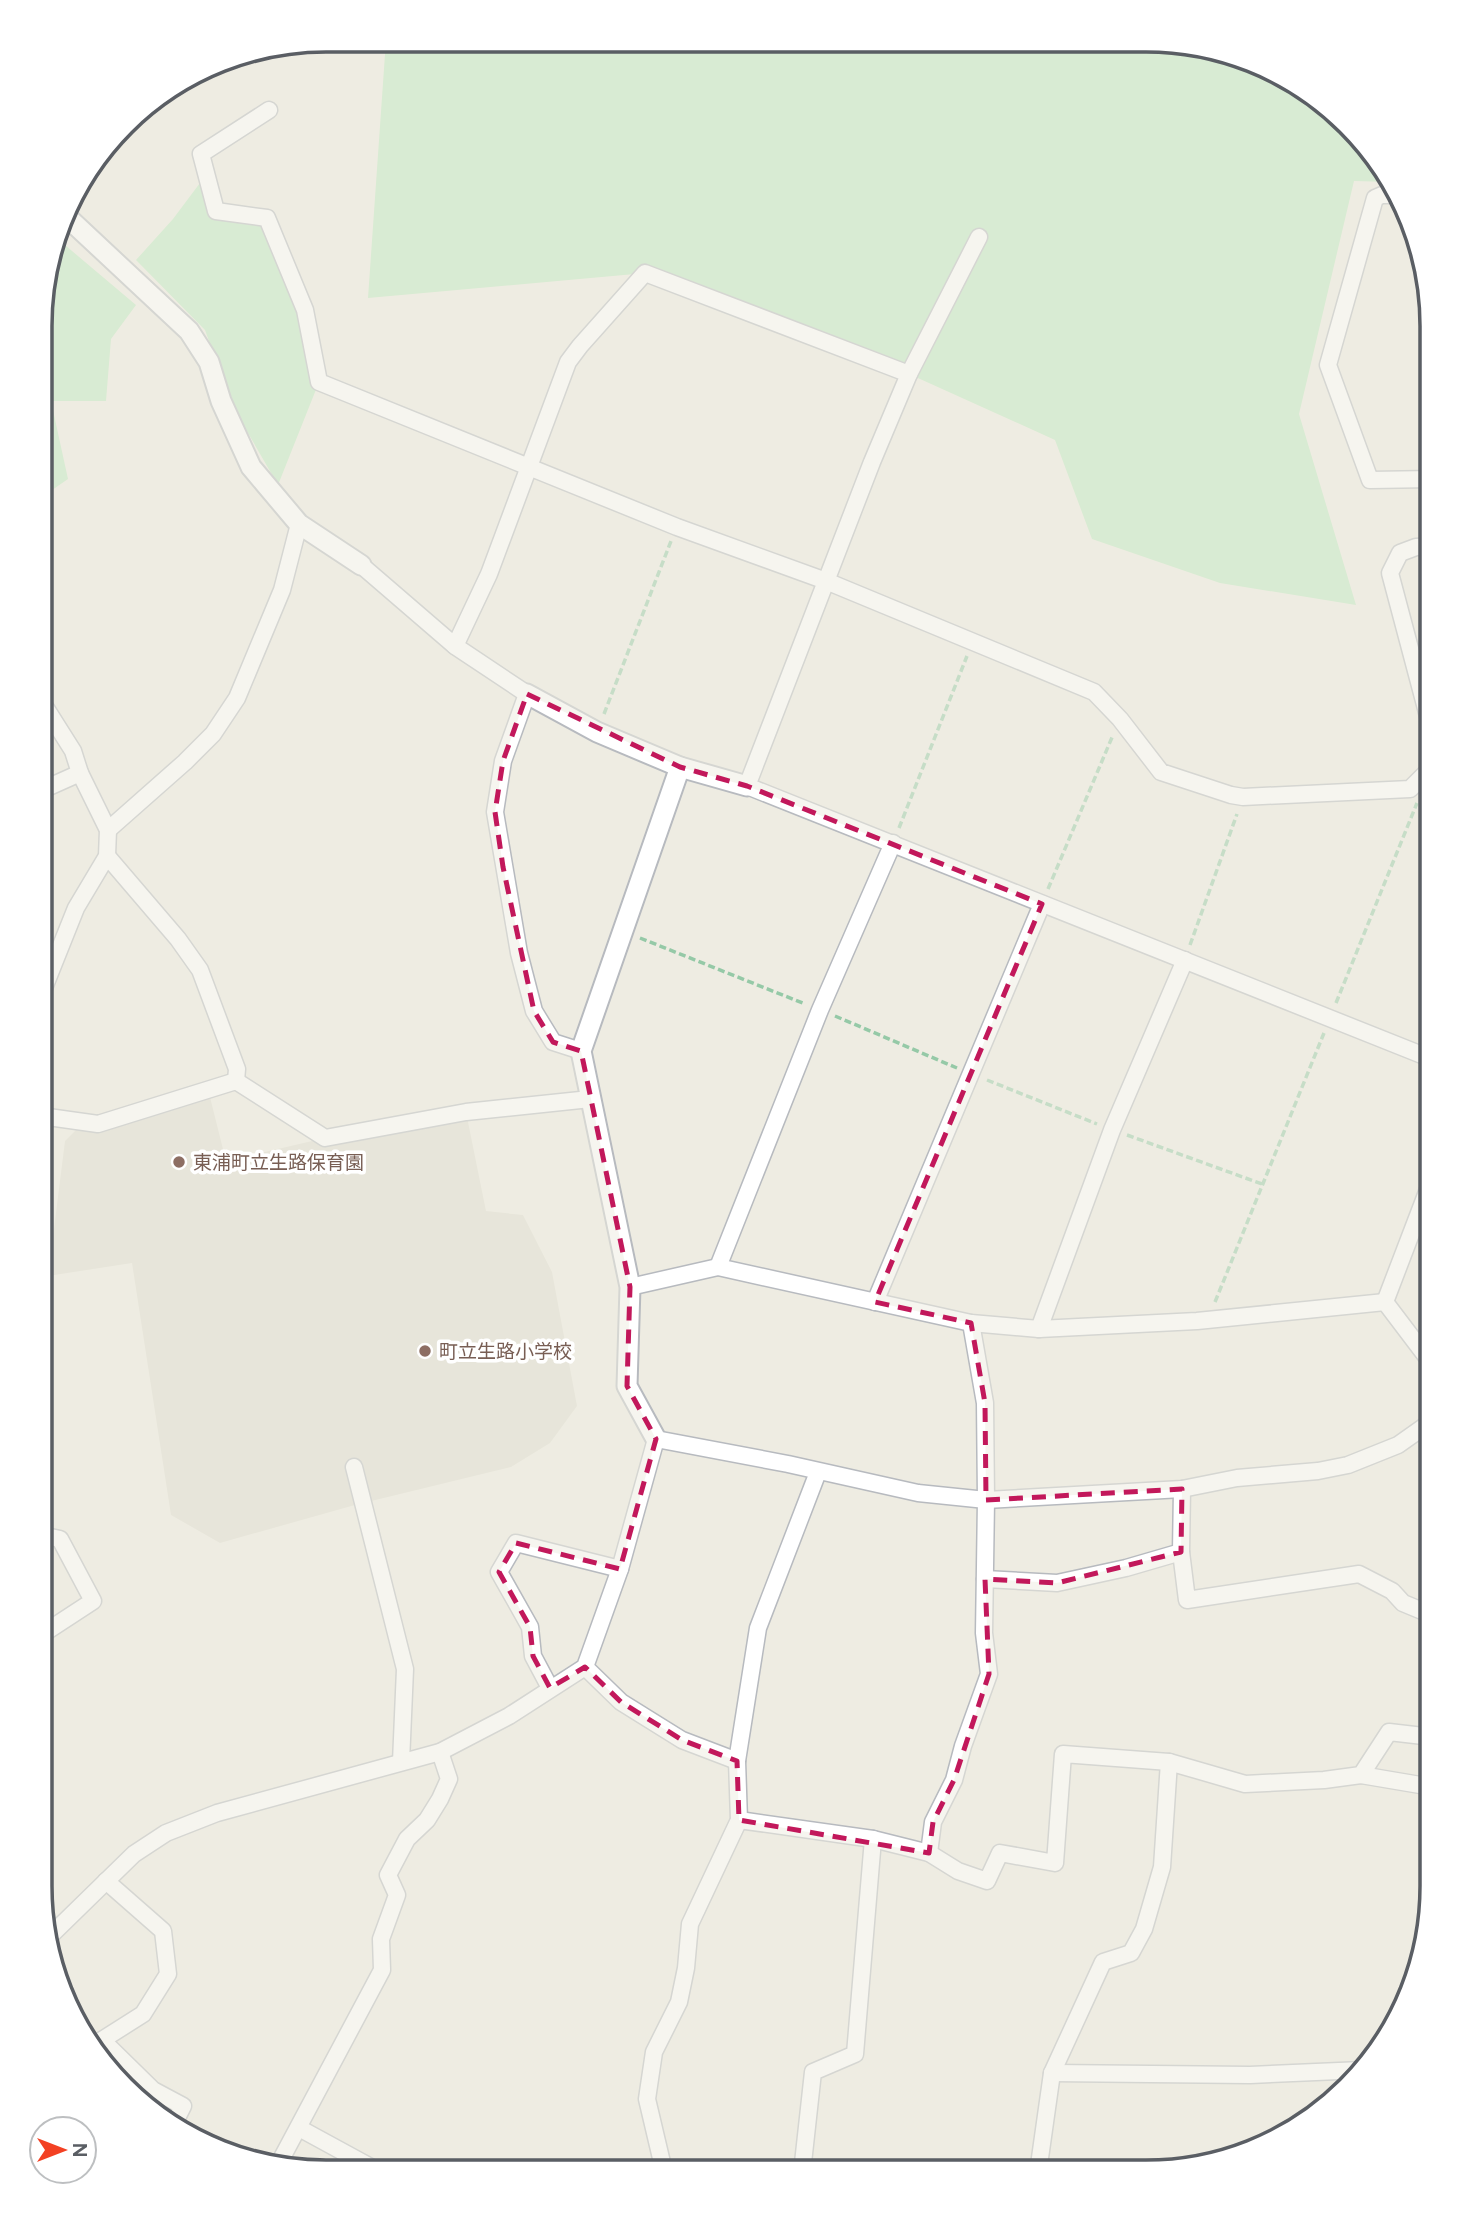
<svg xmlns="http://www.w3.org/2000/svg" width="1473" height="2213" font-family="Figtree,'Noto Sans JP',sans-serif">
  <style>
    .education { fill: #dedcd1 }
    .green { fill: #bde8c0 }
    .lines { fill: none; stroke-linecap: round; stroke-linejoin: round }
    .minor-casing { stroke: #b7babf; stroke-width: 19 }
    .tertiary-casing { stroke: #b7babf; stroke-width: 23 }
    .path { stroke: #95c9a7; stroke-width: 3.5; stroke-dasharray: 7 3.5; stroke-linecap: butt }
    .minor { stroke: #fff; stroke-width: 16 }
    .tertiary { stroke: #fff; stroke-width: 19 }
    .marked { fill: none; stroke: #c2185b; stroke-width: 5; stroke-dasharray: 14 9; stroke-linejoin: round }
    .education-dot { fill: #8d6e63; stroke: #fff; stroke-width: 2.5 }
    .labels { text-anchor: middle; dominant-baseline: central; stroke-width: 7; stroke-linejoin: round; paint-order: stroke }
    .education-label { font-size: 19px; fill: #785e54; stroke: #fff; text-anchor: start }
    .rim { fill: none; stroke: #5a5e64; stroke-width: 3.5 }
  </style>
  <rect width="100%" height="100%" fill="#eeece2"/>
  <!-- education -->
  <polygon class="education" points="208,1089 226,1161 325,1138 466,1112 486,1211 523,1215 552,1272 577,1406 550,1443 511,1467 355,1505 220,1543 171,1515 132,1263 48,1276 65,1141 77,1129"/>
  <!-- green -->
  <g class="green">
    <polygon points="386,40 1185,43 1257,62 1321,100 1373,152 1391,182 1354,181 1299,414 1356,605 1220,583 1092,539 1055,440 909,374 646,273 368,298"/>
    <polygon points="201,154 216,211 267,218 305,311 319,382 278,485 233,407 205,330 136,260 173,219 200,183"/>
    <polygon points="59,240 136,305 111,339 106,401 51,401 68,479 42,497 43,288"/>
  </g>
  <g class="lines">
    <defs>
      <g id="minor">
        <polyline points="269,110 201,154 216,211 267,218 305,310 319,382 677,527 826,581 1094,692 1120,719 1161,772 1231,795 1243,797 1410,789 1431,768 1433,760"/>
        <polyline points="1399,195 1382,195 1375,198 1328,365 1370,480 1433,479"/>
        <polyline points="909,374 979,237"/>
        <polyline points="361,565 455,646 527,694 503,761 495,812 519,953 534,1011 553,1042 581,1051"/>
        <polyline points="455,646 489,574 568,362 580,346 645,273 909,374 872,462 747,786 1432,1059"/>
        <polyline points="1433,735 1390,573 1400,553 1416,547 1433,546"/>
        <polyline points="42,790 80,773"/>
        <polyline points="108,830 185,762 213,734 237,698 282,590 299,524"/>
        <polyline points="107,856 178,939 200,970 237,1069 236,1081"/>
        <polyline points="42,993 76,908 107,856 108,830 80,773 73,751 42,702"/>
        <polyline points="41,1116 98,1124 236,1081 325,1138 466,1112 590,1099"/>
        <polyline points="718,1267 820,1010 893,843"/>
        <polyline points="630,1287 718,1267 971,1323 1039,1329 1197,1321 1385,1302"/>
        <polyline points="875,1302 1042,904"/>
        <polyline points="1385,1302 1432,1179"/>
        <polyline points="1385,1302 1432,1364"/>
        <polyline points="1039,1329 1112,1130 1185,960"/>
        <polyline points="354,1467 405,1669 401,1762"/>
        <polyline points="1181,1552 1187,1600 1359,1574 1392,1591 1403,1603 1432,1615"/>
        <polyline points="985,1579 1057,1583 1126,1568 1181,1552 1182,1489"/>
        <polyline points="41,1635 93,1601 60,1539 41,1535"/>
        <polyline points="585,1667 621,1702 682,1740 737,1761"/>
        <polyline points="550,1688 533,1656 530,1627 499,1572 516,1543 620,1569"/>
        <polyline points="1361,1775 1432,1787"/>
        <polyline points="739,1820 873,1839 929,1853 958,1871 987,1881 1000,1853 1055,1863 1063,1754 1169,1762 1245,1784 1324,1780 1361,1775 1389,1732 1432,1737"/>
        <polyline points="929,1853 933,1822 954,1780 963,1746 989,1674 984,1633 986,1500 985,1403 971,1323"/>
        <polyline points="50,1936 134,1854 166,1833 217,1813 440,1752 509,1716 585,1667 620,1569 656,1439 788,1464 918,1493 986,1500 1182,1489 1237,1478 1318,1471 1348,1465 1398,1445 1432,1421"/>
        <polyline points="102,2040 153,2090 183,2106 173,2126"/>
        <polyline points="94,2052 102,2040 143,2014 168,1974 163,1931 106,1881"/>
        <polyline points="1052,2073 1250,2075 1362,2070"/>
        <polyline points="299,2128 378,2171"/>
        <polyline points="277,2167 382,1970 381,1939 397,1895 388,1875 407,1839 427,1820 440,1799 449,1779 440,1752"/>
        <polyline points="664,2171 647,2099 654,2052 679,2002 686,1968 690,1924 739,1820 737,1761 758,1628 818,1472"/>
        <polyline points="802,2172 813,2072 855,2054 873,1839"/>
        <polyline points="1038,2172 1052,2073 1103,1962 1131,1953 1144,1929 1162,1867 1169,1762"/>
      </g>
      <g id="tertiary">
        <polyline points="67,217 189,331 209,362 221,401 251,467 299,524 361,565"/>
        <polyline points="527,694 597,732 680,767 747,786"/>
        <polyline points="656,1439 627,1386 630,1287 581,1051 680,767"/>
      </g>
    </defs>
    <!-- minor casing -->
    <use href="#minor" class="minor-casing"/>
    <!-- tertiary casing -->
    <use href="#tertiary" class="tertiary-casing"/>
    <!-- path -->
    <g class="path">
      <polyline points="604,714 671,541"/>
      <polyline points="899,828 967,656"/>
      <polyline points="1048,889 1113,735"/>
      <polyline points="640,938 805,1004"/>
      <polyline points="1190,945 1237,814"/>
      <polyline points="1336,1003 1417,803"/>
      <polyline points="835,1016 957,1068"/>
      <polyline points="987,1080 1097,1124"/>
      <polyline points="1127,1135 1262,1184"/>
      <polyline points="1215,1302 1324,1033"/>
    </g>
    <!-- minor -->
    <use href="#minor" class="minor"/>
    <!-- tertiary -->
    <use href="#tertiary" class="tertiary"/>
  </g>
  <!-- marked area -->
  <path d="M0 0H1473V2213H0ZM 527,694 L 680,767 L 747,786 L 1042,904 L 875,1302 L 971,1323 L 985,1403 L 986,1500 L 1182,1489 L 1181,1552 L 1057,1583 L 985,1579 L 989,1674 L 954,1780 L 933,1822 L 929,1853 L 739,1820 L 737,1761 L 682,1740 L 621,1702 L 585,1667 L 550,1688 L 533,1656 L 530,1627 L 499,1572 L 516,1543 L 620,1569 L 656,1439 L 627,1386 L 630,1287 L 581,1051 L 553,1042 L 534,1011 L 503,867 L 495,812 L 503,761 Z" fill="#eeece2" fill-opacity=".55" fill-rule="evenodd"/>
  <path class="marked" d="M 527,694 L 680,767 L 747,786 L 1042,904 L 875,1302 L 971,1323 L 985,1403 L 986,1500 L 1182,1489 L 1181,1552 L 1057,1583 L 985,1579 L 989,1674 L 954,1780 L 933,1822 L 929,1853 L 739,1820 L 737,1761 L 682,1740 L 621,1702 L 585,1667 L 550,1688 L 533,1656 L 530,1627 L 499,1572 L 516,1543 L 620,1569 L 656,1439 L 627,1386 L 630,1287 L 581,1051 L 553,1042 L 534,1011 L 503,867 L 495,812 L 503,761 Z"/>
  <!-- markers -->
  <g class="education-dot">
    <circle cx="179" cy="1162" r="7"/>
    <circle cx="425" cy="1351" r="7"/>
  </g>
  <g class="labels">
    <!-- education labels -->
    <g class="education-label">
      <text x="193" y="1162">東浦町立生路保育園</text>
      <text x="439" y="1351">町立生路小学校</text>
    </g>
  </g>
  <!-- crop -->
  <path d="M0 0H1473V2213H0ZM326 52H1146A274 274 0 0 1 1420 326V1886A274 274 0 0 1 1146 2160H326A274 274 0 0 1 52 1886V326A274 274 0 0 1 326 52Z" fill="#fff" fill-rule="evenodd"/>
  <path class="rim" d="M326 52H1146A274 274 0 0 1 1420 326V1886A274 274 0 0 1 1146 2160H326A274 274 0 0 1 52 1886V326A274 274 0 0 1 326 52Z"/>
  <!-- north arrow -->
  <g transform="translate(63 2150) rotate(90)"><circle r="33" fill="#ffffff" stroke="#bdbfc1" stroke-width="2"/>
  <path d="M0-5L12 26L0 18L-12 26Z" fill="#f34123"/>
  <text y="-10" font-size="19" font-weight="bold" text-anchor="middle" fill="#5a5e64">N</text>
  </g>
</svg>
